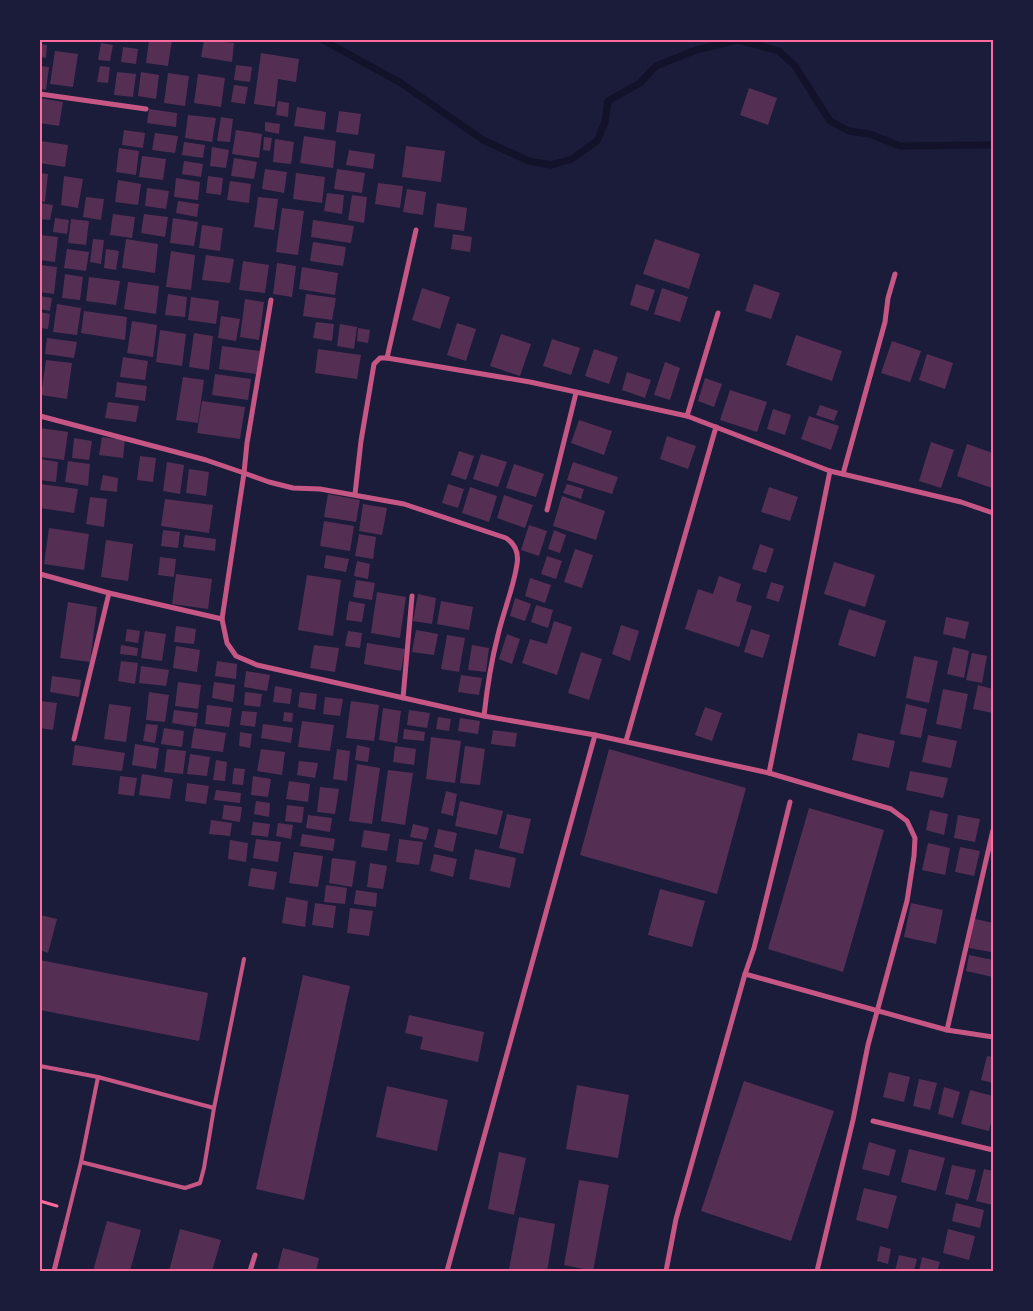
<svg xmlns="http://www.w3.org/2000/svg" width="1033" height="1311" font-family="Quicksand,sans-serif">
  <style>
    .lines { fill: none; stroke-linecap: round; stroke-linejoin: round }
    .stream { stroke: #12122b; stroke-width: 7 }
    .building { fill: #542f53 }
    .path { stroke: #ff6b9d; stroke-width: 3 }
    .service { stroke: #c65784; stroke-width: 4 }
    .minor { stroke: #c65784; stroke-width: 5 }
    .neatline { fill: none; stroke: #ff6b9d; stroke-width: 2 }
  </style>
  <rect width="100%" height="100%" fill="#1b1b3a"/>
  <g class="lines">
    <!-- stream -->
    <polyline class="stream" points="323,40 401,83 483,140 529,161 551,165 572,159 597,141 605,122 608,101 640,83 656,66 696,50 738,40 779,51 795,66 830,121 849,131 870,134 900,146 993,145"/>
  </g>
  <!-- building -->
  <g class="building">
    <polygon points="149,40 172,40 168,66 146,63"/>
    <polygon points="204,40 234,43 232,62 201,57"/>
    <polygon points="101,43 113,45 110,61 98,60"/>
    <polygon points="40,44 47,45 46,58 40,57"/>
    <polygon points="123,47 138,49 136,64 121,62"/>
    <polygon points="55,51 78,54 73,87 50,84"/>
    <polygon points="261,53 299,59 296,82 278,79 275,107 254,104"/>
    <polygon points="236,65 252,67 250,82 234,80"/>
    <polygon points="40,66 49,67 46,90 40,89"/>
    <polygon points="100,66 110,67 108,83 97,82"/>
    <polygon points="117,72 136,74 133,97 114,95"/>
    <polygon points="141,72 159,75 156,99 138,96"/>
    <polygon points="168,73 189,76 185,106 164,103"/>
    <polygon points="198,74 225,78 221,107 194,103"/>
    <polygon points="234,85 248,87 245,104 231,102"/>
    <polygon points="749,88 777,98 768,125 740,115"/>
    <polygon points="40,98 63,102 59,126 40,123"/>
    <polygon points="278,101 289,103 288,117 276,115"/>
    <polygon points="297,107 326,112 324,130 294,126"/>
    <polygon points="149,109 177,113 176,127 147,123"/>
    <polygon points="339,111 361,114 358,135 336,132"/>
    <polygon points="188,115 216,118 212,142 185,138"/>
    <polygon points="221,117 233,119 230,142 217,141"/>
    <polygon points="265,122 280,124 279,134 265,131"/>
    <polygon points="124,130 145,133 143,148 122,145"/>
    <polygon points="236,130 262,134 259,158 232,154"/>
    <polygon points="155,133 178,136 175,153 152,150"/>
    <polygon points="304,136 336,141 333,168 300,163"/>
    <polygon points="264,137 272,138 270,151 263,150"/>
    <polygon points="275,139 294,142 291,164 273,162"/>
    <polygon points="40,141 68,145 65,167 40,163"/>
    <polygon points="184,142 205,145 203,158 182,155"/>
    <polygon points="406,146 445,151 441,182 402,177"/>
    <polygon points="212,147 229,150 226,168 210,166"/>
    <polygon points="119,148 139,151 136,175 116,172"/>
    <polygon points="349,150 375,154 373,169 346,165"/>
    <polygon points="142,156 166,159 163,180 139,177"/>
    <polygon points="234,158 257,162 254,179 231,176"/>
    <polygon points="184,161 203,164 201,177 182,174"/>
    <polygon points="265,169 287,172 284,193 262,189"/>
    <polygon points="337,169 365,173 362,193 334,189"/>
    <polygon points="40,173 48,174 45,202 40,201"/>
    <polygon points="296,173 325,177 322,203 293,199"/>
    <polygon points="64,176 83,179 78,208 61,205"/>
    <polygon points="208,176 223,178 221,195 206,193"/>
    <polygon points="176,178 200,182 198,200 174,197"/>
    <polygon points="118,180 141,184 138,205 115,202"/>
    <polygon points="230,181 251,184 249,203 227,200"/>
    <polygon points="378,183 403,186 400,208 375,204"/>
    <polygon points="147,188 169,191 166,209 145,206"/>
    <polygon points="407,189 426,192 423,215 403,212"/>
    <polygon points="327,193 344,195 342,214 324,211"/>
    <polygon points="352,195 367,197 364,223 348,220"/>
    <polygon points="86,197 104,199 101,220 83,217"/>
    <polygon points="258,197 278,199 274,230 254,227"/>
    <polygon points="178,201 199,204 197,217 176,213"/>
    <polygon points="40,203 53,205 50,220 40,219"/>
    <polygon points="437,203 467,208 464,231 434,227"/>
    <polygon points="282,208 304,211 298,255 276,252"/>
    <polygon points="113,214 135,217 132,238 110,235"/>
    <polygon points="144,214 168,217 165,237 141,233"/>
    <polygon points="55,218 69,220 67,234 53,232"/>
    <polygon points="173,218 198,222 194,246 170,243"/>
    <polygon points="71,219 89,221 86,245 68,243"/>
    <polygon points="313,220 354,226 351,243 311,237"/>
    <polygon points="202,225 223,228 220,251 199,248"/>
    <polygon points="453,234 472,237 470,252 451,249"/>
    <polygon points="40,235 58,237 55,262 40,260"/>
    <polygon points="93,239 104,240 101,264 90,262"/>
    <polygon points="126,239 158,244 155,273 122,268"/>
    <polygon points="655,239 700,254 689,289 643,274"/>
    <polygon points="313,242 346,247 343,266 310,261"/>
    <polygon points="67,249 89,252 86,271 64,268"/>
    <polygon points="106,249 119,251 116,270 104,268"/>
    <polygon points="171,251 195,255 191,290 166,287"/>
    <polygon points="206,255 234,259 230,283 202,280"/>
    <polygon points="243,261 269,265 265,293 239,290"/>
    <polygon points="277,263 296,266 292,297 273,294"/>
    <polygon points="40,265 57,267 54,294 40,292"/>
    <polygon points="302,267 338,273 335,295 299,289"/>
    <polygon points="65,274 83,277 80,300 62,298"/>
    <polygon points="89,277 120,281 116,305 86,301"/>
    <polygon points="128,282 159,286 156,314 124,309"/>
    <polygon points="636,284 655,290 648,311 630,305"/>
    <polygon points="754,284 780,293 771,319 745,311"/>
    <polygon points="422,288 450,297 440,329 412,320"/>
    <polygon points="662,288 688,297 680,322 654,314"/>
    <polygon points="168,294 187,297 185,317 165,315"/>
    <polygon points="306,294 336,298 332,320 303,316"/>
    <polygon points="40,296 52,298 50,311 40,309"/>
    <polygon points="191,297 219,301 216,324 188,320"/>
    <polygon points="245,299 264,302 259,340 240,337"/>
    <polygon points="57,304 81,308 77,335 53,332"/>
    <polygon points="84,311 127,317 125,340 81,333"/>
    <polygon points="40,312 50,314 48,329 40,328"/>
    <polygon points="221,316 240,319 236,341 218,338"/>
    <polygon points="132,321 157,325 153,357 127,353"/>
    <polygon points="316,322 334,324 332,341 313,338"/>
    <polygon points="457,323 476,329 466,361 447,355"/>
    <polygon points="340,324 357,327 354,349 337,346"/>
    <polygon points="358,328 370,330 368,343 357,341"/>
    <polygon points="160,330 186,334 182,366 156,362"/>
    <polygon points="194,333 213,336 209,370 189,367"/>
    <polygon points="501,334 531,344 520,376 490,366"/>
    <polygon points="796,335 842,351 832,381 786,365"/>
    <polygon points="47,338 77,342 74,358 45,354"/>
    <polygon points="552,339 580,348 571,375 543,366"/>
    <polygon points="892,341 921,351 910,382 881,373"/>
    <polygon points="222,346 260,351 256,374 219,369"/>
    <polygon points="318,349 361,355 357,379 315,373"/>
    <polygon points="594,349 618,357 609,384 585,376"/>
    <polygon points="927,354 953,363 945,389 919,380"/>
    <polygon points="123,357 148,361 145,380 120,377"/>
    <polygon points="46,360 72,363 67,399 41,395"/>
    <polygon points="665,362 680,368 670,400 654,395"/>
    <polygon points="627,372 651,380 645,398 622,390"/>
    <polygon points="215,374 251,379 248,400 212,395"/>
    <polygon points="183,377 204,380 198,423 176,420"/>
    <polygon points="705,378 722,384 714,407 698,401"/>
    <polygon points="117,382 147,386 145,401 115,397"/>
    <polygon points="730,390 767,402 757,432 720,420"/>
    <polygon points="202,401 245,407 240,439 197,433"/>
    <polygon points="108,402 139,406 136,422 105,418"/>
    <polygon points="820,405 838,411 834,421 816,415"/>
    <polygon points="773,409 791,415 785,435 767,429"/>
    <polygon points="809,416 839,426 831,450 801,439"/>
    <polygon points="579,420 612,431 604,455 571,443"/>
    <polygon points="40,428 68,432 64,460 40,457"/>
    <polygon points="667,436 696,446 688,469 660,459"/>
    <polygon points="102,437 125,440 123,458 99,455"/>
    <polygon points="74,438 92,441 89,460 72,458"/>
    <polygon points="931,442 954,450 941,488 919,481"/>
    <polygon points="967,444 993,453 992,488 957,476"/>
    <polygon points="459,451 474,456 466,480 451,475"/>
    <polygon points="481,454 507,462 498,487 473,479"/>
    <polygon points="140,456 156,458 153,482 137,480"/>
    <polygon points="40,459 58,462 56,482 40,480"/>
    <polygon points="68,461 90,464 88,486 65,482"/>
    <polygon points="167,462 184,465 180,494 163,491"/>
    <polygon points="573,462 618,477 612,494 567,480"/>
    <polygon points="514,464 544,474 536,497 506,488"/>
    <polygon points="189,469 209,472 206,496 186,493"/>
    <polygon points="103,475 118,478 117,492 100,490"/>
    <polygon points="40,484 78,489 74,513 40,508"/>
    <polygon points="448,484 464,489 458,508 442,503"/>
    <polygon points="567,484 584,489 581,499 563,493"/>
    <polygon points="470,487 497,496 489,522 462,513"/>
    <polygon points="769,487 798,497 790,521 761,512"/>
    <polygon points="328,494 360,500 356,522 324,517"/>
    <polygon points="504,495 533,505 525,528 497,518"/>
    <polygon points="562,496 605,511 596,540 553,526"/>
    <polygon points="90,497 107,499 104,527 86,524"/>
    <polygon points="165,499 213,505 209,533 161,526"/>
    <polygon points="363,504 387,508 382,535 359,531"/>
    <polygon points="324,521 354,526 350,551 320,546"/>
    <polygon points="529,525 547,531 539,556 521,550"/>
    <polygon points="49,528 89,534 84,570 44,564"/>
    <polygon points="163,530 180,532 178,548 161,546"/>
    <polygon points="554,530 566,535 560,553 548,549"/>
    <polygon points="359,534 376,537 373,559 355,556"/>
    <polygon points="185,535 216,539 215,551 183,547"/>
    <polygon points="106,540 133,544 128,581 101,577"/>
    <polygon points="760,544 774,549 766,573 752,569"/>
    <polygon points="575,549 593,555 582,588 564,582"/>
    <polygon points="326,555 349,559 346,572 324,568"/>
    <polygon points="547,556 562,561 556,579 541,574"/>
    <polygon points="160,557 176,559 174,577 158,575"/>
    <polygon points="357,561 370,564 368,579 354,576"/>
    <polygon points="834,562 875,575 865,607 824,594"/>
    <polygon points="176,574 212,579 208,609 172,604"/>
    <polygon points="307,575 341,580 333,636 298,630"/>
    <polygon points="719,576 741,584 736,601 752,606 739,647 685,629 698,589 713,594"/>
    <polygon points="530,578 551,585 545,603 525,596"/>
    <polygon points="356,580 375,583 372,600 353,597"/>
    <polygon points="771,582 784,586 779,602 766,598"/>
    <polygon points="377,592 406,597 400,638 371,633"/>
    <polygon points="418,594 436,598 432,624 413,621"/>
    <polygon points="515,598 531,604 525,621 510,616"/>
    <polygon points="349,601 365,604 362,622 346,620"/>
    <polygon points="441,601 473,607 469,630 437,624"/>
    <polygon points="68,602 97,607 90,662 60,658"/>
    <polygon points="536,605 553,610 548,628 531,622"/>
    <polygon points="849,609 886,621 875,657 838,645"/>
    <polygon points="946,617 969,622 965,639 943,634"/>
    <polygon points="554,621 572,627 557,675 522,663 530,639 547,644"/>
    <polygon points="621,625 639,631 630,661 612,654"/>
    <polygon points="176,626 196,629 194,644 174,642"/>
    <polygon points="127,629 140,631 138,643 125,641"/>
    <polygon points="751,629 770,635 763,658 744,652"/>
    <polygon points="416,630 438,634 434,655 412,652"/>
    <polygon points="145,631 166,634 162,661 141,658"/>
    <polygon points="348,631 362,633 360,648 345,646"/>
    <polygon points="507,634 520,639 512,664 499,659"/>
    <polygon points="447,635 465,638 459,672 441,669"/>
    <polygon points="367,643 405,649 401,671 364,664"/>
    <polygon points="121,645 138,648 137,656 120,654"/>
    <polygon points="314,645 339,648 335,672 310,668"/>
    <polygon points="472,645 489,648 486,672 468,670"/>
    <polygon points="176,646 200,650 197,672 173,668"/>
    <polygon points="953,647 969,651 964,678 947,674"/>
    <polygon points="581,652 602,659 589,700 568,693"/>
    <polygon points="972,653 987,656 982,683 966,680"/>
    <polygon points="914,656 938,661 929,703 906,698"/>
    <polygon points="121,661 138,663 135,684 118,681"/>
    <polygon points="217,661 237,664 236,679 215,676"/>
    <polygon points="141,666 169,670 166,686 139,683"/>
    <polygon points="246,671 270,675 267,691 244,687"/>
    <polygon points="461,675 482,678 479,695 458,692"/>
    <polygon points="52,676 81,680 79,697 50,692"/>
    <polygon points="178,682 201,685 198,709 175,706"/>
    <polygon points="214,682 235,685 233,702 212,698"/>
    <polygon points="978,685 993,689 993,713 973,709"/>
    <polygon points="275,686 292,689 290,704 273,702"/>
    <polygon points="943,689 968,694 961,729 936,724"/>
    <polygon points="149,692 169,695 165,722 146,720"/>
    <polygon points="245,692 262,694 260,707 244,705"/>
    <polygon points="300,692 317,694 315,710 298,707"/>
    <polygon points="325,697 343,699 340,716 323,714"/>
    <polygon points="40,701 57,703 53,730 40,728"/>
    <polygon points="351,701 379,705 374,741 346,738"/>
    <polygon points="109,704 131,707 126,742 104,739"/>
    <polygon points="906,704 927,709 921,738 900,734"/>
    <polygon points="207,705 232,708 229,727 205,724"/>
    <polygon points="705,707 722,713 712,741 695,735"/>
    <polygon points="383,708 401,711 397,743 379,740"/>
    <polygon points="174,710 198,713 196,727 172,723"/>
    <polygon points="409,710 430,713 427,728 407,725"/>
    <polygon points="242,711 257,712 255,727 240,725"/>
    <polygon points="284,712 293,713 292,722 283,721"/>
    <polygon points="438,717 451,719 449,731 436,729"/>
    <polygon points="460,718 480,721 478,734 458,731"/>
    <polygon points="302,721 334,725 330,751 298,747"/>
    <polygon points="146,724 158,725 155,743 143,741"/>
    <polygon points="263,724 293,728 291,743 261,738"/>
    <polygon points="164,728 184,731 182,747 161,744"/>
    <polygon points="194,728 226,733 223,752 191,748"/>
    <polygon points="404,729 425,732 424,741 403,739"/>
    <polygon points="493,730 517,733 515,747 491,744"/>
    <polygon points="240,732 252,734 250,748 239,746"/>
    <polygon points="858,733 895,741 889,768 852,760"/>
    <polygon points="928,735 957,741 951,768 922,762"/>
    <polygon points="431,737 461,741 455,783 426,779"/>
    <polygon points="135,744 159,748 156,769 132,765"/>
    <polygon points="75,745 125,753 122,771 72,765"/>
    <polygon points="357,745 370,748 368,762 355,760"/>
    <polygon points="395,746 416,749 414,765 393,762"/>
    <polygon points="465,746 485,749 480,785 460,783"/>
    <polygon points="167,749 186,751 183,774 164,772"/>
    <polygon points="261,749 285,752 282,775 257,771"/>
    <polygon points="337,749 350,751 347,781 333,779"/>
    <polygon points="609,749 746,788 717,894 580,855"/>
    <polygon points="190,754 210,757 207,776 187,774"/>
    <polygon points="216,760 227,762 225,781 213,780"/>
    <polygon points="299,761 318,763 315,778 297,775"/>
    <polygon points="357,764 380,768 372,824 349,821"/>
    <polygon points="234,768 245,769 243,785 232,784"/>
    <polygon points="388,770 413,773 405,825 381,821"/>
    <polygon points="910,771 948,778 943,798 906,790"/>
    <polygon points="142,774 173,779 170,799 139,795"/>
    <polygon points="120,776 137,778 134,796 118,794"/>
    <polygon points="253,776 271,779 268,797 251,795"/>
    <polygon points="289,781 310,784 308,802 286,799"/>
    <polygon points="187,783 209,786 206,804 185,801"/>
    <polygon points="320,787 339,789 335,814 317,812"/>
    <polygon points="216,790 241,793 240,803 214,800"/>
    <polygon points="446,791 457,794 453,816 441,813"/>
    <polygon points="256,801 270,803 269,817 254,814"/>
    <polygon points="460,801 503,811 497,835 455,826"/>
    <polygon points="224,805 242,807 240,822 222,819"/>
    <polygon points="287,805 304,807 302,823 285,821"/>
    <polygon points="809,808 884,830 843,972 768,949"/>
    <polygon points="930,810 948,814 944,835 926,830"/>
    <polygon points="507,814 531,819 523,854 499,848"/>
    <polygon points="308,815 332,818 330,832 306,828"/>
    <polygon points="958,815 980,819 975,842 954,838"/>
    <polygon points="211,820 232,823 230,836 209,834"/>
    <polygon points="253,822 270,824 268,837 251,835"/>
    <polygon points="278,823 293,825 291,839 276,836"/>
    <polygon points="413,824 429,828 426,840 410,837"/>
    <polygon points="438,829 457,833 453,852 434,847"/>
    <polygon points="364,830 390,834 387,851 361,847"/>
    <polygon points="302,834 335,839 333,851 300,846"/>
    <polygon points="256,839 281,842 278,862 253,858"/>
    <polygon points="399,839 423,842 419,865 396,862"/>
    <polygon points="230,840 248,843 246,862 228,859"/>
    <polygon points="928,843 950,848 945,875 922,870"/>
    <polygon points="960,847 980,851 974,876 955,872"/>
    <polygon points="475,849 516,858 510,888 469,879"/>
    <polygon points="294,852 323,856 318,887 289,883"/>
    <polygon points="434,854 457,859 453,877 430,871"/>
    <polygon points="332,858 356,861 352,887 329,883"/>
    <polygon points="370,863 387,866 383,889 367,887"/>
    <polygon points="251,868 277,872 274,890 248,886"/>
    <polygon points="326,885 347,888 345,904 324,902"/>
    <polygon points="660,889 705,901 692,947 648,935"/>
    <polygon points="356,890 377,893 376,907 354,904"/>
    <polygon points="286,897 308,901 305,927 282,923"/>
    <polygon points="315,903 336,906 333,928 312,925"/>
    <polygon points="911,903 943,910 936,944 904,937"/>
    <polygon points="350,908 373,911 369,936 347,933"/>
    <polygon points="40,915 57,919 48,953 40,950"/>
    <polygon points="975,919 993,923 991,952 969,948"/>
    <polygon points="969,955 993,960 993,977 966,971"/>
    <polygon points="40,960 208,993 199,1041 40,1010"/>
    <polygon points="303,975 350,986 304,1200 256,1189"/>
    <polygon points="409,1015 484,1032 478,1062 420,1049 423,1037 405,1033"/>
    <polygon points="987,1056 993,1057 993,1083 981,1080"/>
    <polygon points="889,1072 910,1077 904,1102 883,1097"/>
    <polygon points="919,1079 937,1083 930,1110 913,1106"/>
    <polygon points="744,1081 834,1111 791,1241 701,1211"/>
    <polygon points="577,1085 629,1095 618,1158 566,1149"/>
    <polygon points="387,1086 448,1100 437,1151 376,1137"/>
    <polygon points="944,1087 960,1092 953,1118 938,1114"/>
    <polygon points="970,1090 993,1096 993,1115 989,1131 961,1124"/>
    <polygon points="869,1142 896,1150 889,1176 862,1169"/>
    <polygon points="909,1149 945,1158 936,1191 901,1182"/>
    <polygon points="499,1152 526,1158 514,1215 488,1209"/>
    <polygon points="952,1165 976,1170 968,1200 945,1194"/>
    <polygon points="984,1169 993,1171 993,1205 976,1201"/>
    <polygon points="579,1180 609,1185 593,1271 564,1265"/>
    <polygon points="864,1188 897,1196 888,1229 856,1220"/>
    <polygon points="956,1203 984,1210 980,1228 952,1221"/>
    <polygon points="519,1217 555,1224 547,1271 522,1271 509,1269"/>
    <polygon points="107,1221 141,1230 130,1271 93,1271"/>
    <polygon points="180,1229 221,1240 212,1271 169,1271"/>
    <polygon points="948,1229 975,1236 969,1260 943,1253"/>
    <polygon points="880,1246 891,1249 888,1264 877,1261"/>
    <polygon points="283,1248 319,1258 316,1271 277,1271"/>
    <polygon points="899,1255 917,1259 914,1271 895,1271"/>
    <polygon points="922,1257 940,1262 937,1271 919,1271"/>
  </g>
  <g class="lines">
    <!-- path -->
    <polyline class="path" points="40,1201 57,1206"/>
    <!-- service -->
    <g class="service">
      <polyline points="40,1066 98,1077"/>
      <polyline points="81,1162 185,1188 200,1183 204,1168 214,1108"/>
      <polyline points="64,1231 81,1162 98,1077 214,1108 244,959"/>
    </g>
    <!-- minor -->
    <g class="minor">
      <polyline points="40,94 146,109"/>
      <path d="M 271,300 L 247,443 L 244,473 L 269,482 L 293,488 L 320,489 L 404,504 L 506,538 C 515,544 519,552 517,564 C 514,586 503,613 498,635 C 491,662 487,688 484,716"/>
      <polyline points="387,358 416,230"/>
      <polyline points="40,416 206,460 244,473 222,619 227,643 236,656 257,665 484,716 595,735 769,773 891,809 907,821 915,838 914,856 907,901 868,1045 853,1120 817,1271"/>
      <polyline points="687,416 718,313"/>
      <polyline points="843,474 885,322 888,298 895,274"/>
      <polyline points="355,494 361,441 374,364 380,358 387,358 530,382 687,416 830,471 961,502 993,513"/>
      <polyline points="547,510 576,393"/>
      <polyline points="40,574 109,593 222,619"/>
      <polyline points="403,698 412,596"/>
      <polyline points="74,739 109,593"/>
      <polyline points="626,741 716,427"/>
      <polyline points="769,773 830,471"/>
      <polyline points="745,974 947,1030 993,1037"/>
      <polyline points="947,1030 993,830"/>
      <polyline points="873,1121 993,1150"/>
      <polyline points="54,1271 64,1231"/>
      <polyline points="250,1271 255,1255"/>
      <polyline points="447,1271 595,735"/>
      <polyline points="666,1271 676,1219 745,974 754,948 790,802"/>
    </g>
  </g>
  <!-- border -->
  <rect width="1033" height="1311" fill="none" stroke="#1b1b3a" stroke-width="82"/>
  <rect x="41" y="41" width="951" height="1229" class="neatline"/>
</svg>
